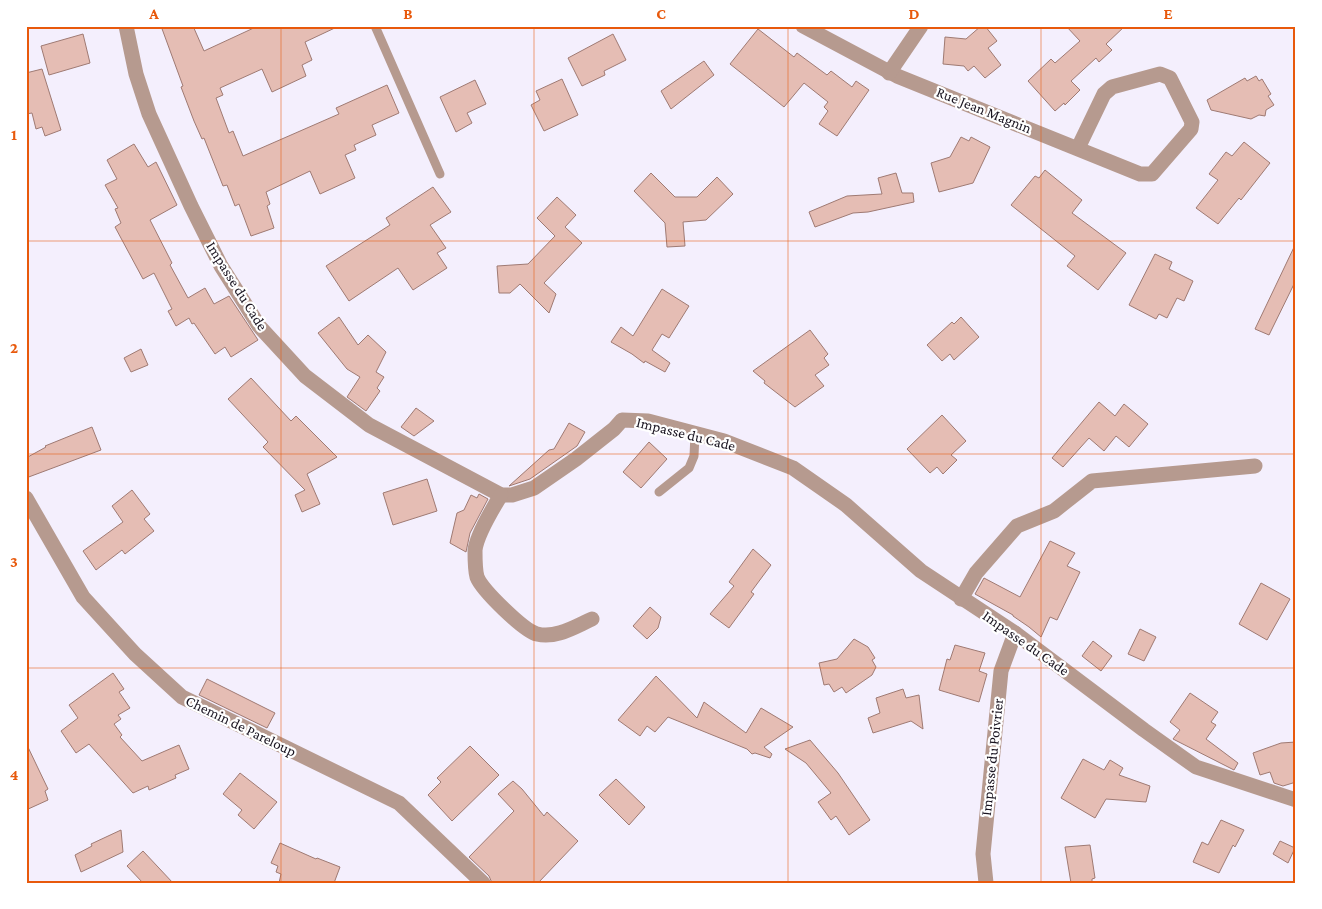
<svg xmlns="http://www.w3.org/2000/svg" width="1322" height="909" font-family="'Crimson Pro',serif">
  <style>
    .building { fill: #e5bdb4; stroke: #9f7a73 }
    .lines { fill: none; stroke-linecap: round; stroke-linejoin: round }
    .lane { stroke: #b69a8f; stroke-width: 9 }
    .street { stroke: #b69a8f; stroke-width: 15 }
    .grid { fill: none; stroke: #e8590c; stroke-width: 1; stroke-opacity: 0.55 }
    .labels { text-anchor: middle; dominant-baseline: central; stroke-width: 4.5; stroke-linejoin: round; paint-order: stroke }
    .street-label { font-size: 15px; fill: #1a1521; stroke: #fff }
    .neatline { fill: none; stroke: #e8590c; stroke-width: 2 }
    .grid-label { font-size: 16px; text-anchor: middle; font-weight: bold; fill: #e8590c }
  </style>
  <rect width="100%" height="100%" fill="#f4effd"/>
  <!-- building -->
  <g class="building">
    <polygon points="161,26 193,26 204,51 258,26 339,26 305,42 312,60 302,65 306,76 272,92 262,69 220,88 223,95 216,98 229,133 233,131 243,156 339,114 336,108 387,85 399,113 372,125 376,135 354,145 356,150 345,155 355,178 320,194 310,171 266,192 270,204 267,206 274,228 251,236 239,204 235,206 227,185 223,186 204,138 202,139 194,121 181,87 183,86"/>
    <polygon points="981,26 985,26 997,41 988,48 1001,65 985,78 974,66 968,71 964,66 943,64 945,37 966,39"/>
    <polygon points="1066,26 1125,26 1106,44 1112,50 1099,62 1096,58 1071,81 1080,90 1065,105 1064,103 1055,111 1028,81 1051,59 1055,63 1080,41"/>
    <polygon points="758,29 794,57 797,53 827,75 831,71 852,87 856,81 869,90 837,136 819,124 828,111 824,107 828,102 804,83 784,107 730,64"/>
    <polygon points="83,34 90,63 49,75 41,46"/>
    <polygon points="613,34 626,60 604,71 605,75 582,86 568,58"/>
    <polygon points="704,61 714,75 671,109 661,91"/>
    <polygon points="42,69 61,130 45,136 42,127 36,129 32,113 26,114 26,73"/>
    <polygon points="1256,76 1259,81 1262,79 1271,94 1268,96 1274,105 1266,110 1265,116 1259,115 1251,119 1211,110 1207,100 1245,78 1247,81"/>
    <polygon points="562,79 578,115 544,131 531,105 540,100 536,91"/>
    <polygon points="475,80 486,104 467,113 472,123 456,132 440,97"/>
    <polygon points="961,137 969,141 971,137 990,147 973,183 939,192 931,163 950,157"/>
    <polygon points="1244,142 1270,163 1241,200 1239,198 1218,224 1196,208 1218,180 1209,174 1226,152 1232,156"/>
    <polygon points="134,144 148,167 156,162 177,205 150,220 172,263 170,265 188,298 205,288 214,304 229,296 258,340 231,357 225,347 215,354 194,323 192,324 189,318 176,326 168,311 172,309 154,273 143,279 115,227 121,223 115,209 118,208 105,185 117,179 107,160"/>
    <polygon points="1045,170 1082,200 1072,213 1126,253 1098,290 1067,266 1075,256 1011,205 1035,176 1039,178"/>
    <polygon points="651,173 675,197 697,197 717,177 733,194 706,220 683,222 685,246 667,247 665,223 634,191"/>
    <polygon points="896,173 902,193 913,193 914,202 868,212 853,213 815,227 809,212 847,196 882,194 878,178"/>
    <polygon points="433,187 451,212 430,225 446,248 437,253 447,268 413,290 398,268 349,301 326,266 390,225 386,218"/>
    <polygon points="557,197 576,215 565,227 582,243 544,283 556,294 549,313 520,284 510,293 499,293 497,266 528,264 555,236 537,218"/>
    <polygon points="1296,243 1296,280 1269,335 1255,329"/>
    <polygon points="1155,254 1172,262 1169,269 1193,281 1184,301 1177,298 1167,318 1159,314 1156,319 1129,305"/>
    <polygon points="662,289 689,306 669,338 662,334 652,350 670,363 665,372 645,361 644,363 632,354 611,342 621,327 633,336"/>
    <polygon points="339,317 358,345 368,335 386,352 376,372 384,377 377,388 380,391 366,411 347,397 360,377 347,369 318,333"/>
    <polygon points="961,317 979,337 954,360 950,354 942,361 927,345 952,322 954,324"/>
    <polygon points="810,330 828,354 824,358 829,365 815,375 824,386 795,407 764,383 765,381 753,371"/>
    <polygon points="141,349 148,365 131,372 124,358"/>
    <polygon points="251,378 291,421 296,416 337,457 307,474 320,504 302,512 295,495 305,490 263,447 268,442 228,399"/>
    <polygon points="1099,402 1115,416 1124,404 1148,424 1129,447 1116,436 1104,451 1089,438 1063,467 1052,458"/>
    <polygon points="416,408 434,421 414,436 401,427"/>
    <polygon points="942,415 966,441 951,455 957,460 943,474 937,467 930,473 907,449"/>
    <polygon points="569,423 585,432 577,446 530,479 509,486 549,450 554,449"/>
    <polygon points="92,427 101,450 26,478 26,458 46,447 45,446"/>
    <polygon points="649,442 667,459 641,488 623,472"/>
    <polygon points="427,479 437,511 393,525 383,493"/>
    <polygon points="132,490 150,514 144,519 154,531 125,554 122,550 96,570 83,551 123,522 112,506"/>
    <polygon points="479,494 488,499 470,533 466,552 450,543 457,513 464,510 471,495 477,498"/>
    <polygon points="1050,541 1075,553 1067,566 1080,572 1057,620 1050,617 1041,637 1029,627 1013,616 1013,615 975,594 984,578 1020,597"/>
    <polygon points="753,549 771,565 751,592 754,594 729,628 710,614 734,586 729,582"/>
    <polygon points="1261,583 1290,599 1267,640 1239,624"/>
    <polygon points="650,607 661,617 658,628 647,639 633,626"/>
    <polygon points="1140,629 1156,637 1144,661 1128,654"/>
    <polygon points="854,639 868,647 875,658 872,660 876,667 872,675 846,693 842,687 834,692 829,684 824,685 819,663 837,659"/>
    <polygon points="1093,641 1112,656 1101,671 1082,656"/>
    <polygon points="955,645 985,653 979,671 987,674 979,702 939,690 947,659 950,660"/>
    <polygon points="113,673 124,689 119,692 130,708 118,715 121,719 114,724 122,735 120,737 142,761 179,745 189,769 175,775 176,778 149,790 148,786 133,793 89,744 76,753 61,731 78,718 69,705"/>
    <polygon points="656,676 697,718 704,702 746,733 761,708 793,727 764,747 772,754 770,758 755,753 752,754 747,749 668,717 655,732 647,726 640,736 618,720"/>
    <polygon points="207,679 275,713 267,728 199,695"/>
    <polygon points="903,689 906,698 919,695 923,729 911,721 873,733 868,718 880,713 876,698"/>
    <polygon points="1190,693 1218,712 1211,722 1216,725 1206,739 1238,763 1234,770 1173,739 1180,730 1170,722"/>
    <polygon points="810,740 838,773 870,820 849,835 836,816 831,820 818,802 831,793 806,763 785,749"/>
    <polygon points="1296,742 1296,782 1283,786 1274,783 1270,772 1260,775 1253,753 1281,743"/>
    <polygon points="26,743 48,789 45,791 48,800 26,810"/>
    <polygon points="470,746 499,775 452,821 428,795 441,782 437,778"/>
    <polygon points="1083,759 1104,770 1110,760 1123,768 1119,775 1150,786 1146,802 1106,799 1095,818 1061,798"/>
    <polygon points="240,773 277,802 254,829 238,815 242,810 223,794"/>
    <polygon points="616,779 645,807 629,825 599,795"/>
    <polygon points="513,781 522,789 544,816 547,812 578,841 538,883 492,883 489,876 469,857 514,811 498,794"/>
    <polygon points="1221,820 1244,830 1235,847 1233,845 1219,873 1193,862 1202,842 1208,845"/>
    <polygon points="121,830 123,852 81,872 75,855 92,846 91,844"/>
    <polygon points="1280,841 1295,848 1288,863 1273,854"/>
    <polygon points="280,843 316,859 317,858 340,867 334,883 279,883 281,874 276,872 278,866 271,863"/>
    <polygon points="1090,845 1095,878 1092,879 1092,883 1071,883 1065,847"/>
    <polygon points="143,851 173,883 143,883 127,866"/>
  </g>
  <g class="lines">
    <!-- lane -->
    <g class="lane">
      <polyline points="375,26 440,174"/>
      <polyline points="659,492 689,468 694,456 695,434"/>
    </g>
    <!-- street -->
    <g class="street">
      <polyline points="126,26 136,74 149,114 191,206 221,266 259,326 305,376 369,425 501,495 512,495 534,488 576,459 614,429 622,420 648,421 724,441 793,468 846,505 921,571 1015,633 1144,730 1196,767 1296,800"/>
      <polyline points="803,26 897,76 1140,174 1152,174 1191,129 1192,122 1170,78 1160,74 1112,87 1104,94 1078,148"/>
      <polyline points="889,73 921,26"/>
      <path d="M 501,495 C 493,508 477,534 475,550 C 475,557 475,570 477,577 C 482,590 524,631 537,634 C 556,639 576,626 592,619"/>
      <polyline points="26,498 83,597 135,654 182,697 399,803 483,883"/>
      <polyline points="961,599 976,573 1017,526 1054,511 1092,481 1255,466"/>
      <polyline points="986,883 983,854 1001,671 1015,633"/>
    </g>
  </g>
  <!-- grid -->
  <path class="grid" d="M 281,26 L 281,883M 534,26 L 534,883M 788,26 L 788,883M 1041,26 L 1041,883M 26,241 L 1296,241M 26,454 L 1296,454M 26,668 L 1296,668"/>
  <g class="labels">
    <!-- street labels -->
    <g class="street-label">
      <text transform="translate(984 110) rotate(22)">Rue Jean Magnin</text>
      <text transform="translate(237 286) rotate(58)">Impasse du Cade</text>
      <text transform="translate(686 434) rotate(14)">Impasse du Cade</text>
      <text transform="translate(1026 643) rotate(35)">Impasse du Cade</text>
      <text transform="translate(241 726) rotate(26)">Chemin de Pareloup</text>
      <text transform="translate(992 757) rotate(-84)">Impasse du Poivrier</text>
    </g>
  </g>
  <!-- border -->
  <rect width="1322" height="909" fill="none" stroke="#ffffff" stroke-width="55"/>
  <rect x="28" y="28" width="1266" height="854" class="neatline"/>
  <g class="grid-label">
    <text x="154" y="19">A</text>
    <text x="408" y="19">B</text>
    <text x="661" y="19">C</text>
    <text x="914" y="19">D</text>
    <text x="1168" y="19">E</text>
    <text x="14" y="140">1</text>
    <text x="14" y="353">2</text>
    <text x="14" y="567">3</text>
    <text x="14" y="780">4</text>
  </g>
</svg>
